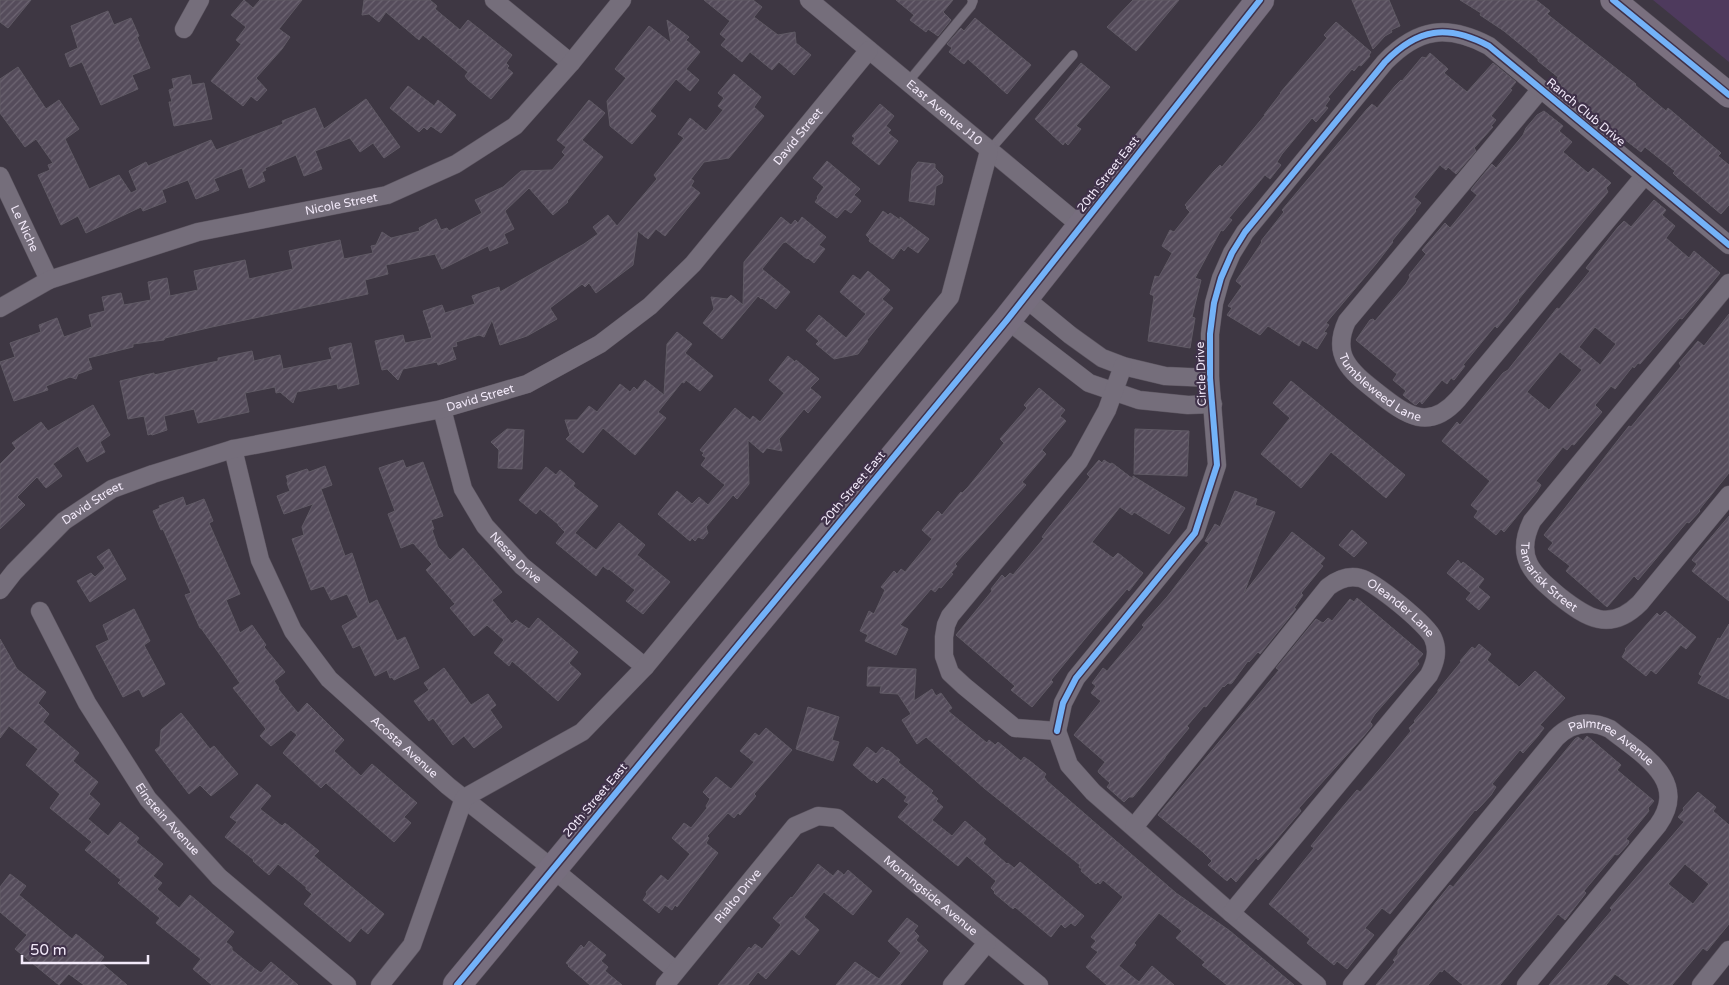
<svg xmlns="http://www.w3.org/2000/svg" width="1729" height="985" font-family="'Varela Round',sans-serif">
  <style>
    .grass { fill: #4e3a5d }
    .building { fill: url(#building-hatch); stroke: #605a65; fill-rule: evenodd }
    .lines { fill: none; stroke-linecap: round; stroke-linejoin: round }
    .lane-casing { stroke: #5b545f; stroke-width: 10 }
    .street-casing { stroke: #5b545f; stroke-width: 19 }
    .secondary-casing { stroke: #5b545f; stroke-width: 26 }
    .primary-casing { stroke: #5b545f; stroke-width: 29 }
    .lane { stroke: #756e7b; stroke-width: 9 }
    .street { stroke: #756e7b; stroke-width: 18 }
    .secondary { stroke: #7a707f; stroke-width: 25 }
    .primary { stroke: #776e7e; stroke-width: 28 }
    .cycleway-casing { stroke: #3f3149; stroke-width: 9 }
    .cycleway { stroke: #73b2f8; stroke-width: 6 }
    .labels { text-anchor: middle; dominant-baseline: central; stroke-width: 4.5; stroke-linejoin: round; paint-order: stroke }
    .street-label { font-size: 12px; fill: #f2e9f9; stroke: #3f3149 }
  </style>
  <defs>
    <pattern id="building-hatch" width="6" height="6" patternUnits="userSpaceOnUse" patternTransform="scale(1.25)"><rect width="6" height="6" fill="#554c5b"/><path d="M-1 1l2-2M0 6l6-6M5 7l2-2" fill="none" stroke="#6e6673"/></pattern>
  </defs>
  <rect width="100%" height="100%" fill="#3e3743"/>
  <!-- grass -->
  <polygon class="grass" points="1653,0 1729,0 1729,62"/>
  <!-- building -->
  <g class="building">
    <polygon points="0,0 31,0 8,28 0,22"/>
    <polygon points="244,0 253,8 260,0 302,0 279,29 290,37 282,49 256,78 267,90 257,101 251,96 243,106 211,81 241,44 236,40 246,27 231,15"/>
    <polygon points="364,0 430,0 437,6 435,9 460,30 468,20 512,55 506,63 509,66 507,68 513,73 491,99 468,80 465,76 468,72 423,35 419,40 386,12 379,22 369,14 362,15"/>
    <polygon points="704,0 753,0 762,7 754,17 778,35 795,32 796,43 811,55 794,75 779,62 772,70 750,52 742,62 721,45 726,39 720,34 730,21"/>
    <polygon points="896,0 953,0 943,12 951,20 938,36 928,29 926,32 910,20 914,15"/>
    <polygon points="1133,0 1179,0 1136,51 1107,27"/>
    <polygon points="1352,0 1389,0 1400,26 1391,30 1392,32 1385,36 1373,49"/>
    <polygon points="1460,0 1536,0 1550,11 1547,14 1636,84 1635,85 1666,111 1668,108 1721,153 1718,156 1729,165 1729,205 1721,214 1677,177 1673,173 1675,171 1645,147 1641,152 1589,112 1590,111 1562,88 1561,84 1556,80 1558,77 1538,61 1538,59 1504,31 1480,15 1481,13"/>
    <polygon points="108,11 114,25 131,18 139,36 137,37 150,68 132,75 138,89 101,105 82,62 70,67 65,54 78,48 71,26"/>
    <polygon points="975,18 1031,65 1007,94 968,59 964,64 949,52 952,48 947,44 961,28 964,31"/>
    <polygon points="667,20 689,37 686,40 700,52 686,69 699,80 690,91 676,79 650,111 656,116 632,144 610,126 607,101 626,78 615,69 649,26 671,43"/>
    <polygon points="1336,22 1371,52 1369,55 1370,56 1361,66 1359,65 1354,71 1352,69 1328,97 1330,99 1325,106 1328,108 1316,122 1312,118 1282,154 1277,162 1281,165 1270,179 1265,175 1229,218 1232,220 1223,231 1221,230 1195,278 1201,280 1192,317 1195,318 1190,348 1148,341 1154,296 1150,294 1155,276 1159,277 1172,253 1162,246 1170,230 1174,232 1190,212 1186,208 1187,207 1185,205 1214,171 1220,165 1222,167 1265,115 1264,115 1281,93 1280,93 1327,38 1324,35"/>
    <polygon points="1430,53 1448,69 1444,73 1467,92 1493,63 1516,82 1510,89 1512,90 1491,116 1496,120 1491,126 1493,127 1474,148 1476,151 1456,174 1448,167 1446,170 1440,165 1414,197 1421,203 1415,210 1416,211 1392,241 1393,242 1376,264 1326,323 1329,325 1324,332 1327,333 1317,349 1302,340 1299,346 1268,326 1260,335 1227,315 1232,308 1228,306 1242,286 1236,281 1262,242 1261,241 1284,212 1282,210 1367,109 1372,104 1377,108 1395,86 1401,80 1402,81 1422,57 1426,58"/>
    <polygon points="1081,63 1110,87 1076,126 1081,129 1068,145 1065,142 1063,145 1035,119"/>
    <polygon points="18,67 46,109 59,100 79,129 65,139 89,189 119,175 131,193 137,190 129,171 146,162 148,166 211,140 216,150 283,124 282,121 315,108 324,129 366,99 400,147 384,158 373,143 360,152 350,138 315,151 322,169 304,176 296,155 265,168 266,170 262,172 265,181 249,188 242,168 214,179 219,190 196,199 188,180 162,190 166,202 143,211 141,207 86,233 78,216 61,225 38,175 50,170 48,165 53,163 36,139 25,147 0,113 0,79"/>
    <polygon points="734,74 761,97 754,107 764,116 729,158 704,162 691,179 694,181 691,186 700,193 665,236 656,229 648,239 638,231 633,265 596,293 589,283 585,287 582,284 550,308 557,319 527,336 500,345 492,320 484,337 479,335 456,342 457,346 452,347 456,359 438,365 437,362 403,369 398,380 387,369 382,370 375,341 403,335 405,343 432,338 423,311 442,305 445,313 475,304 472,296 499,287 500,292 584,244 598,234 593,227 608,215 617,226 657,179 654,175 684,138 678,134 690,118 706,131 723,110 718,106 724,98 718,93"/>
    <polygon points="190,75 192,85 204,83 212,119 174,126 169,102 172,102 169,90 174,88 172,79"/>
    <polygon points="408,86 434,106 438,100 456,115 441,133 431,126 427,130 424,127 419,132 390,108"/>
    <polygon points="589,100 605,113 582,140 603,157 567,201 568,202 553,215 529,188 505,211 514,229 504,234 508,243 490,251 488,246 442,269 435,254 386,265 388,274 365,280 368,294 212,327 165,338 164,340 133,344 133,347 88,358 92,369 78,374 76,379 70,377 46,386 48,390 14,401 0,362 15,357 10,343 41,332 39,325 57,318 64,337 92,327 89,315 105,311 102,297 121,293 124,305 151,300 148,282 167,278 170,296 198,290 194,271 245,260 249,279 293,269 289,251 340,240 344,259 373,253 371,246 376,245 382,232 391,238 420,231 419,228 436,219 441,230 447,228 449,231 482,213 475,200 503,187 521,171 552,170 565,155 562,152 566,147 557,140"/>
    <polygon points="880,104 894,116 886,126 891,130 888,133 898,141 879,165 852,143 855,138 852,136"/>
    <polygon points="1544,111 1563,126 1559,131 1572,142 1563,152 1588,173 1593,168 1611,183 1606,188 1608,192 1518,300 1519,301 1497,328 1495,326 1463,365 1465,366 1454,380 1451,378 1447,384 1442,380 1422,404 1420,401 1416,405 1414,404 1403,395 1406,391 1393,380 1397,374 1356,340 1370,320 1373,319 1375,321 1406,284 1410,277 1409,275 1426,254 1422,250 1445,223 1450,228 1477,195 1471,190 1473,187 1492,164 1496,168 1523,135 1526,128 1537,115"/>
    <polygon points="827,161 860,189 854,195 861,201 851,213 845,209 837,218 815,202 818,198 817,197 824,187 813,178"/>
    <polygon points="918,162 935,164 935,168 943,176 942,183 936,186 934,205 909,201 912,170"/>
    <path d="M 1654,200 L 1666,210 L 1662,215 L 1675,226 L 1666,238 L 1689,258 L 1694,251 L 1720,273 L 1682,319 L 1680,318 L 1640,364 L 1638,363 L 1634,368 L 1633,366 L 1615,389 L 1611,386 L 1595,405 L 1602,412 L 1574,445 L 1572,444 L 1567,450 L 1563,447 L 1536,481 L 1541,485 L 1537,492 L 1504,532 L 1501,529 L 1496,535 L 1474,517 L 1478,511 L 1471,505 L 1490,481 L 1442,441 L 1457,422 L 1460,425 L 1503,373 L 1508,370 L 1557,308 L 1559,309 L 1590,271 L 1586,268 L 1618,227 L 1624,221 L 1631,227 ZM 1595,327 L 1616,344 L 1600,365 L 1579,347 ZM 1560,352 L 1582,370 L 1549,410 L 1527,392 Z"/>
    <polygon points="883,211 888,215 890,213 900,220 900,217 929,239 918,253 908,246 904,251 901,248 893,259 869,241 870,239 866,235"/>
    <polygon points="781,217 791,225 795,220 798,223 802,217 826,237 819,245 825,249 814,263 808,258 807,259 786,242 783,243 762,269 790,292 776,309 762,298 761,299 758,296 722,339 703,323 714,309 711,297 727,299 731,295 743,305 744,262"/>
    <polygon points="868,271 890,290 882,299 893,308 867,340 868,341 858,354 834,359 816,344 819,341 806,330 819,315 846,338 866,314 840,292 853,275 860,280"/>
    <polygon points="1729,314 1729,473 1699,510 1700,511 1689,523 1687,522 1638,580 1634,576 1607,607 1566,571 1570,566 1548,549 1553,543 1544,535 1629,426 1631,427 1681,366 1679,363 1698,341 1704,346"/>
    <polygon points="677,332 692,344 685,353 713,376 700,391 686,380 684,383 682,382 658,412 666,418 635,455 603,428 583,453 566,439 570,435 565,420 577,420 589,406 597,412 620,384 630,392 634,387 637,390 645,380 664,395 667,344"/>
    <polygon points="351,343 359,384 338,389 337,384 297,392 293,403 280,392 276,393 275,387 245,393 249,412 198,423 194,409 164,416 167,430 152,435 151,434 148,435 144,416 128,419 120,381 154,373 154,375 218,361 218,358 252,351 254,361 280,355 283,369 332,359 329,348"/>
    <polygon points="788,356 795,362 796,360 819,379 810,388 821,397 808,413 804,409 779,439 782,451 767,448 763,453 748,440 749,484 737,499 733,495 706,527 708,533 703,539 698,537 695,541 692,538 690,541 658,514 677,491 692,504 699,497 708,505 725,485 701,465 706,458 702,455 704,453 700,450 735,408 750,420 753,416 760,422 784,393 769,380"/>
    <polygon points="1291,381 1405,475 1386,498 1331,452 1301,488 1261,454 1290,418 1273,403"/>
    <polygon points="1039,388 1065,410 1060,416 1066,421 1042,450 1046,454 1022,482 1026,485 955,564 957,566 951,573 953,574 941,588 939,587 935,592 931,589 900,625 908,629 896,655 865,641 868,635 860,631 869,611 874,614 885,590 881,587 894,571 897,574 901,569 905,572 932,539 922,530 938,511 942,515 961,492 962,493 968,487 1004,443 1000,439 1027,408 1024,405"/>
    <polygon points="93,405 110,435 100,442 105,452 87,462 78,446 53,464 62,476 46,488 37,477 17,497 25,505 0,529 0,464 16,448 12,443 41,422 48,431"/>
    <polygon points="507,429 524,430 522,469 498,468 499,450 491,442"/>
    <polygon points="1135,429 1189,431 1187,476 1134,474"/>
    <polygon points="403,460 406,468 423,462 443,516 431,520 434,529 432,530 438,547 450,560 463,548 502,592 492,600 512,624 516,620 529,629 538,618 578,652 569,663 581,674 558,701 512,661 509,666 494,653 504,640 487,625 474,636 450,608 455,604 426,570 432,564 413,543 401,548 388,514 395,511 379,468"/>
    <polygon points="1099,460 1102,463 1104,460 1110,464 1112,463 1133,479 1133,476 1185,508 1169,534 1134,512 1132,515 1120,507 1092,542 1113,558 1118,553 1143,573 1129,591 1127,589 1098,623 1051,680 1053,682 1032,707 1011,690 1015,686 956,635 992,591 991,589 1002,575 1005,578 1010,573 1013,575 1044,538 1042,537 1047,530 1090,477 1087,474"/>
    <polygon points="325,466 332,485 321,489 345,556 352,553 369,604 377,600 397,641 405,637 419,668 394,680 392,677 390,678 387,670 375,676 360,645 353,648 342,626 358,617 347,594 331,600 324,586 311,590 292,539 304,535 302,527 313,504 284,514 277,496 290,491 287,483 288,481 286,476 307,469 309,472"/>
    <polygon points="546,467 556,475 560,470 575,483 573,486 598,506 575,533 596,550 619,523 645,545 637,555 670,582 643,614 626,601 635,590 609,569 608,570 603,566 596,576 556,543 565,532 559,526 558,524 540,509 536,514 519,500"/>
    <polygon points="1235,491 1257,499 1255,505 1275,512 1244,593 1292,532 1325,558 1320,564 1323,566 1301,593 1303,595 1294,608 1296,609 1260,654 1258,652 1249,662 1248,661 1232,683 1230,684 1228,683 1224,687 1223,686 1206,707 1204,706 1187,726 1189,728 1165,757 1165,758 1133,797 1129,797 1124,802 1107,787 1110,783 1099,773 1098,771 1105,762 1074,735 1101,701 1091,693 1096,686 1092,683 1103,668 1107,671 1144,627 1142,625 1167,597 1209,543 1205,541 1215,524 1220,527"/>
    <polygon points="183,497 186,506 204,499 213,521 209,523 240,594 226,600 240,633 252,625 266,645 264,647 285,672 274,681 279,688 278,689 298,713 307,703 344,740 334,751 361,776 372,764 417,803 404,817 411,823 394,842 326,783 321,788 283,753 297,735 291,730 271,746 260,736 266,729 233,688 240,683 201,628 200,628 185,595 191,593 163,529 161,530 153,511 160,508 159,506"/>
    <polygon points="1729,516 1729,601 1692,571 1697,564 1692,560"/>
    <polygon points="1352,530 1367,543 1354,557 1339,545"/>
    <polygon points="109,549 126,579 90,602 77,581 91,573 95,577 105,568 97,557"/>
    <polygon points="1458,560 1461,564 1463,562 1484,579 1478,587 1490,597 1479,610 1466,599 1471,593 1447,573"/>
    <polygon points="1357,598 1423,654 1417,661 1419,664 1375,714 1370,722 1372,724 1372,726 1363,737 1299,808 1301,811 1270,847 1258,860 1256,858 1236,882 1231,877 1227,881 1208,865 1212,861 1203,852 1158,815 1279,670 1276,668 1316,619 1323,623 1328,618 1332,621 1350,599 1354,602"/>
    <polygon points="134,609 150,641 144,645 165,684 143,697 139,689 123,697 96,646 109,640 103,625"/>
    <polygon points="1665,611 1696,637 1686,649 1681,645 1656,674 1651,670 1646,676 1622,657 1626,650 1625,649 1657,613 1660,616"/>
    <polygon points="1729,624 1729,699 1698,683 1702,676 1699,674 1718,638 1720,639"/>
    <polygon points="0,639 17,669 46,692 38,703 49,714 43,722 79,753 73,761 98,782 89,794 100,804 88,819 108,836 120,822 139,838 136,842 163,864 153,876 162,883 157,889 179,908 190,895 234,932 226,942 232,947 232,950 254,968 261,973 271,962 298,985 212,985 193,969 201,959 156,923 160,918 118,883 121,880 85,850 92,842 50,808 60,794 26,765 38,749 9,726 0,738"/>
    <polygon points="1479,644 1491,654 1487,660 1519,687 1535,671 1565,698 1540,725 1544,728 1538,736 1523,753 1520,750 1492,784 1496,787 1491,795 1480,807 1476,811 1475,810 1390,914 1382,908 1365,928 1374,935 1347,969 1337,961 1334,965 1307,943 1310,939 1269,904 1314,848 1311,846 1340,810 1357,790 1360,792 1385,763 1411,731 1409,728 1415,722 1414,721 1438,692 1438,690 1461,662 1460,661 1472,647 1475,649"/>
    <polygon points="868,667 916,669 914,701 932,689 936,696 941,693 952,708 948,711 987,743 989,740 995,745 998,742 1021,761 1024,757 1030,761 1046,774 1044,777 1047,781 1176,893 1230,931 1294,985 1227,985 1202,965 1205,962 1176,938 1182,931 1159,913 1134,943 1136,945 1119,966 1139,982 1152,966 1174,985 1107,985 1086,967 1098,952 1091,947 1096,941 1091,937 1123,897 1103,880 1100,884 1098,882 1096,884 1081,871 1082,869 1079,867 1080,865 984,788 926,737 917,744 902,720 911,714 898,694 880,693 881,686 867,686"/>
    <polygon points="444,668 471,705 488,694 496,705 490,710 502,727 474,748 464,736 453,745 433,718 429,721 414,701 429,690 424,683"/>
    <polygon points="808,707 839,717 832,740 839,742 833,761 796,749"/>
    <polygon points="181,713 210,749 214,746 238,774 211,796 200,785 189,794 155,750 160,746 161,730"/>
    <polygon points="766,728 792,750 754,794 756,796 740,815 738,813 734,818 728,813 707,836 709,838 706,843 718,853 677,907 675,905 672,910 665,905 659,913 643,900 647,894 646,892 661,875 668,881 690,854 672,838 684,823 691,828 707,808 706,806 710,799 703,792 716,777 731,789 754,762 740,751 755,733 759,736"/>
    <polygon points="1587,736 1621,765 1617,770 1654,801 1648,808 1649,811 1626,839 1629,841 1628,844 1619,854 1617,855 1615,854 1584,891 1586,893 1565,920 1558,914 1500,985 1463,985 1444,969 1442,972 1440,971 1428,985 1376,985 1395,962 1393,960 1398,954 1398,950 1449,886 1450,885 1453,887 1575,739 1578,737 1583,741"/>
    <polygon points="867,747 876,754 882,747 887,751 888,750 900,760 898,762 933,791 931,793 938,799 936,801 943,807 932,820 952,836 965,821 986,839 983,843 1007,864 1008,863 1014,868 1020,862 1084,916 1075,926 1071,923 1065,928 1061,924 1051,937 1015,907 1013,909 994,893 995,892 991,888 996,881 967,856 958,866 898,817 909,804 904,801 907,797 883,777 877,783 873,779 872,781 853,765"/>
    <polygon points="257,784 271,796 260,809 282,826 285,823 319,851 314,856 384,914 368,934 361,928 350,942 304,904 312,894 306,889 306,887 278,864 269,875 253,861 254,860 225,837 237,822 230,817"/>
    <path d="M 1698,792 L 1716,807 L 1713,811 L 1729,825 L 1729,924 L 1707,951 L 1703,948 L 1672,985 L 1630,985 L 1615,974 L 1606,985 L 1549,985 L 1612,910 L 1610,908 L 1684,822 L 1678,817 L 1684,810 L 1683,808 ZM 1685,864 L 1709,884 L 1693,904 L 1668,884 Z"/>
    <polygon points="818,864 833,876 838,870 844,875 848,870 872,891 853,915 824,892 804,917 819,930 799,955 792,949 766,979 758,972 748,985 718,985 749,947 751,949 755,944 762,949 781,925 773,918 791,897 792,898"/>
    <polygon points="10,874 26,886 19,895 72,939 76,934 104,957 100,962 127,985 84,985 69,974 59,985 15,949 27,935 0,912 0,887"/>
    <polygon points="907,918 918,926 914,931 919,936 916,940 928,951 900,985 836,985 855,962 879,979 901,953 888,941"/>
    <polygon points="589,941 606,955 601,961 608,967 605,971 622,985 590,985 568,966 569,965 566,963 581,945 584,948"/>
  </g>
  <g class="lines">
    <defs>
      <g id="lane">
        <polyline points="908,82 971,6 973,1 972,0"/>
        <polyline points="989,151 1073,55"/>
      </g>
      <g id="street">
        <polyline points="494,0 571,63"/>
        <path id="s1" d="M 809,0 L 1081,226"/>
        <polyline points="184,29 200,0"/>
        <path id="s2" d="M 1541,89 L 1347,321 C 1330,357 1353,373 1378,393 C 1406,415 1429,432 1458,399 L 1645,175"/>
        <path id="s3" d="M 0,176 L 49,280"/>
        <path id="s4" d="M 1729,283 L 1532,521 C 1514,558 1533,574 1559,596 C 1587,618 1610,633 1640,603 L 1729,495"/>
        <polyline points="1025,298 1070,335 1102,358 1123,366 1165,376 1210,378"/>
        <path id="s5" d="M 0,308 L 49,280 L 198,232 L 387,195 L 456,164 L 515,126 L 571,63 L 622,0"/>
        <polyline points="1007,320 1089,383 1139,400 1188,405 1213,404"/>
        <polyline points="1123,366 1107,410 1079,461 950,616 946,625 944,637 944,656 950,673 964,686 1015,728 1057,731 1069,765 1093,792 1231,913 1317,985"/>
        <path id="s6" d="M 442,409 L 463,489 L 485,526 L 522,566 L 645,667"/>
        <path id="s7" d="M 233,449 L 260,560 L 293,631 L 329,679 L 448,786 L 553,869 L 676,971"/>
        <path id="s8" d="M 0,590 L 14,572 L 64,521 L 112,489 L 153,474 L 233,449 L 442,409 L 527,384 L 600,344 L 650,306 L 693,264 L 869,50"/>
        <path id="s9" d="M 40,611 L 87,703 L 148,799 L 219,877 L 347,985"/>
        <path d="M 1057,731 L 1063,703 L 1076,678 L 1195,533 L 1217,465 L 1210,378 L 1210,334 L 1214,303 L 1221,278 L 1232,253 L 1245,232 L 1385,62 C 1418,28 1447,24 1489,46 L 1729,245"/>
        <path id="s10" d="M 1134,827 L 1328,587 C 1337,580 1348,575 1360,578 C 1374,581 1428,625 1433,638 C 1439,651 1435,663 1429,675 L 1231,913"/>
        <polyline points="380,985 412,945 464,798 582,732 645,667 950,297 989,151"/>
        <path id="s11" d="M 665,985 L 795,826 L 818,816 L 837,818 L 1039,985"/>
        <polyline points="952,985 987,943"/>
        <path id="s12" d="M 1352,985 L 1556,738 C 1572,722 1590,720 1610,729 C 1641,754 1690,780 1658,825 L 1526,985"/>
        <polyline points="1701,985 1729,950"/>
      </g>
      <polyline id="secondary" points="1613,0 1729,95"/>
      <polyline id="primary" points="457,985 1007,320 1260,0"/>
    </defs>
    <!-- lane casing -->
    <use href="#lane" class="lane-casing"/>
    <!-- street casing -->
    <use href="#street" class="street-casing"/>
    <!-- secondary casing -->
    <use href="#secondary" class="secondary-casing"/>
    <!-- primary casing -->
    <use href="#primary" class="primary-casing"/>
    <!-- lane -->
    <use href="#lane" class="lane"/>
    <!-- street -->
    <use href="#street" class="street"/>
    <!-- secondary -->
    <use href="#secondary" class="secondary"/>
    <!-- primary -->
    <use href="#primary" class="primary"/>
    <defs>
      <g id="cycleway">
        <polyline points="1613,0 1729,95"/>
        <path d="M 1057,731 L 1063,703 L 1076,678 L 1195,533 L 1217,465 L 1210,378 L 1210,334 L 1214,303 L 1221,278 L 1232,253 L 1245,232 L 1385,62 C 1418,28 1447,24 1489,46 L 1729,245"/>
        <polyline points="457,985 1007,320 1260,0"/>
      </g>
    </defs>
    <!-- cycleway casing -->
    <use href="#cycleway" class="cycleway-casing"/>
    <!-- cycleway -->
    <use href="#cycleway" class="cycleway"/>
  </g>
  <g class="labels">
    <!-- street labels -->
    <g class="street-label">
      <text transform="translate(1586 112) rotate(40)">Ranch Club Drive</text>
      <text stroke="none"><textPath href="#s1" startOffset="176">East Avenue J10</textPath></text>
      <text stroke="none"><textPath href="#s8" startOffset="952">David Street</textPath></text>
      <text transform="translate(1108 174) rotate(-52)">20th Street East</text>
      <text stroke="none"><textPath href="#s5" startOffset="359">Nicole Street</textPath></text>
      <text stroke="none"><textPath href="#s3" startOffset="58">Le Niche</textPath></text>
      <text transform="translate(1201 374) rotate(-92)">Circle Drive</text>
      <text stroke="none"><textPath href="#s2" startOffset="388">Tumbleweed Lane</textPath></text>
      <text stroke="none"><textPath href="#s8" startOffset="532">David Street</textPath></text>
      <text transform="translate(853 488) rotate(-50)">20th Street East</text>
      <text stroke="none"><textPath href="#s8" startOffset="128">David Street</textPath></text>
      <text stroke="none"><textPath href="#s6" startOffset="170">Nessa Drive</textPath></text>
      <text stroke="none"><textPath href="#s4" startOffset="375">Tamarisk Street</textPath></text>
      <text stroke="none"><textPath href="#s10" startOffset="394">Oleander Lane</textPath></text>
      <text stroke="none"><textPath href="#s7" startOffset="354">Acosta Avenue</textPath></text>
      <text stroke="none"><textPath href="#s12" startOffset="385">Palmtree Avenue</textPath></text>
      <text transform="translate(595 800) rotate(-50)">20th Street East</text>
      <text stroke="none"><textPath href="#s9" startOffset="245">Einstein Avenue</textPath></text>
      <text stroke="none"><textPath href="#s11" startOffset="115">Rialto Drive</textPath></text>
      <text stroke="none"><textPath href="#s11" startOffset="371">Morningside Avenue</textPath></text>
    </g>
  </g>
  <!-- scale -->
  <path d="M22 955v8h126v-8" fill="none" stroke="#f2e9f9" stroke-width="2.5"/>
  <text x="30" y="955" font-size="15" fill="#f2e9f9" stroke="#3f3149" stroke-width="4" paint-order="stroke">50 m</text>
</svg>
